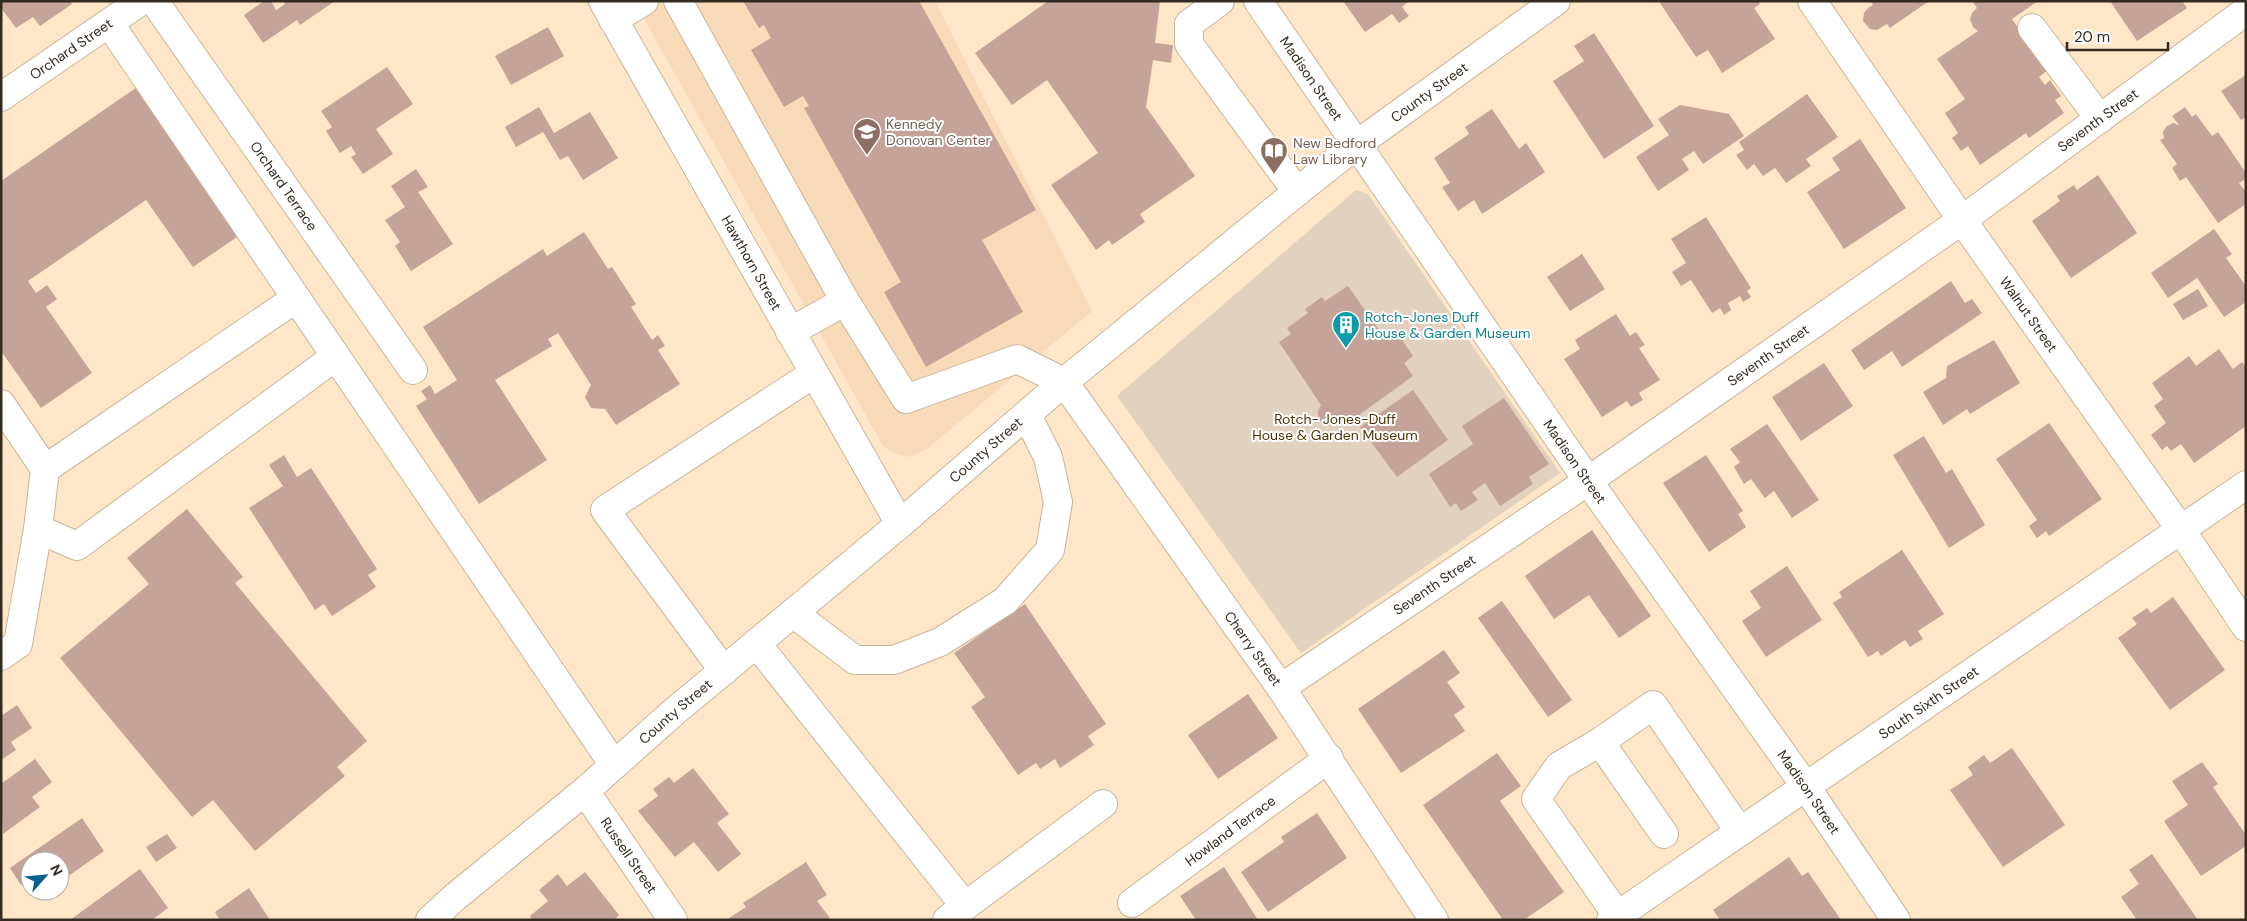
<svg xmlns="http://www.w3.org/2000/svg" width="2247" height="921" font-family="'DM Sans',sans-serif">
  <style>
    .built { fill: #f7dab7 }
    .green { fill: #e1d1be }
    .building { fill: #c4a499 }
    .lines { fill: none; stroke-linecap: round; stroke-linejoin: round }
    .minor-casing { stroke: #cab498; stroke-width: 30 }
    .major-casing { stroke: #cab498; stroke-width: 30 }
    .minor { stroke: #fff; stroke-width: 28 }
    .major { stroke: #fff; stroke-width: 28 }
    .labels { text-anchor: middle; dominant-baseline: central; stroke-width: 4; stroke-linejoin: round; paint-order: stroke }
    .street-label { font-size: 14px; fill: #342b20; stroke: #fff }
    .education-label { font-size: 14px; fill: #785e54; stroke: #fff; text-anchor: start }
    .culture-label { font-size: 14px; fill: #0d838f; stroke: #fff; text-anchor: start }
    .park-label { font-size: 14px; fill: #4e3204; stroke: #fff }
  </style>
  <rect width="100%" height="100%" fill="#fee7c9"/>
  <!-- built -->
  <polygon class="built" points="634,1 935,1 1092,311 927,449 910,457 896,454 883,446"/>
  <!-- green -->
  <polygon class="green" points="1356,190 1368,194 1560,473 1301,653 1117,396"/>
  <!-- building -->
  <g class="building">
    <polygon points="1,1 70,1 72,4 40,26 33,17 16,28 1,8"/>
    <polygon points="264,1 271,1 276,10 285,4 283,1 335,1 300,25 297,20 263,43 244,15"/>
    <polygon points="743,1 919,1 1036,210 982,240 1023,312 926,367 884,292 901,282 804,108 809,106 803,96 784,107 751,50 771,38 764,25 759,28"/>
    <polygon points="1048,1 1160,1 1155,43 1173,45 1171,63 1153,60 1146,107 1195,176 1140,214 1145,222 1112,245 1109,240 1096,250 1051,185 1098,153 1047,80 1012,105 975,53"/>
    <polygon points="1343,1 1409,1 1402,7 1409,16 1399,23 1392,14 1365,32"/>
    <polygon points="1662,1 1758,1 1760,4 1754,8 1775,39 1722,73 1708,50 1696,57 1660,3"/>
    <polygon points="1871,1 1929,1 1890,28 1887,24 1877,30 1870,29 1863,21 1864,13 1868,8 1873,5"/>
    <polygon points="1972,1 2038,1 2012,19 2048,70 2039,77 2045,85 2050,80 2061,96 2055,100 2064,113 2029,138 2026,133 1980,165 1968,146 1961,151 1952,138 1958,133 1945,113 1965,99 1937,59 1978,31 1973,27 1970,19 1972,13 1977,8"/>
    <polygon points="2110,1 2182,1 2187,8 2137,41"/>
    <polygon points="548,27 564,56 511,85 495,56"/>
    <polygon points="1594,33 1654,126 1604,159 1553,81 1584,61 1574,46"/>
    <polygon points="387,67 413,104 376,129 393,154 363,174 351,157 356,154 351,146 340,153 326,131 332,127 321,111"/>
    <polygon points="2246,75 2246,117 2241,120 2221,91"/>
    <polygon points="140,85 243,233 193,267 146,200 28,281 36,293 47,285 57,299 46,307 92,373 41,408 1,351 1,181"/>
    <polygon points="1807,94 1838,137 1806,159 1811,166 1786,183 1775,168 1763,176 1754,164 1747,170 1736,155 1744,150 1739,142"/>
    <polygon points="1680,105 1729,114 1744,136 1703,164 1694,151 1682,159 1689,170 1658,191 1636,157 1669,135 1658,119"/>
    <polygon points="539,107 554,133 590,112 618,158 583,180 568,156 560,160 543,132 516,147 505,127"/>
    <polygon points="2185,107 2192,117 2196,114 2212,136 2218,132 2246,173 2246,179 2239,183 2246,192 2246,204 2218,223 2186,177 2180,181 2172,168 2177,164 2160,140 2164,138 2163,132 2167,126 2173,123 2179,125 2172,116"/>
    <polygon points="1492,109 1519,149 1526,143 1545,172 1482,214 1474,200 1458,211 1442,187 1450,183 1434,158 1469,134 1465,127"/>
    <polygon points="1860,139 1906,208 1844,249 1807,192 1840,170 1832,158"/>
    <polygon points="416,169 428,187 418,192 453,244 411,271 395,246 400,242 385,220 405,207 391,186"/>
    <polygon points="2098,175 2137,233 2071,278 2032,221 2060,201 2057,196 2074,185 2077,190"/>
    <polygon points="1706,217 1751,288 1747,291 1751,297 1743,302 1740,296 1728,303 1731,310 1724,315 1720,308 1712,313 1691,280 1681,286 1672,272 1686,263 1671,239"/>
    <polygon points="2214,229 2232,254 2226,258 2246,286 2246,302 2224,317 2197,278 2168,298 2151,273"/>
    <polygon points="584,232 608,269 612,267 636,304 631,307 652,340 658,335 665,346 658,350 680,384 616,425 605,409 591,408 585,397 591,385 558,333 548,339 552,346 495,380 547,460 479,504 416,406 427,399 421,391 430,385 435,394 457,380 423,327 543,249 547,256"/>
    <polygon points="1582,254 1605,289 1570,311 1547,277"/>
    <polygon points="1951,281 1965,303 1972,299 1982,313 1902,367 1892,351 1864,370 1851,350"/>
    <polygon points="1348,286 1386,340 1397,332 1413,356 1404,363 1413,376 1352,420 1348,415 1336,424 1328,426 1322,424 1318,417 1318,411 1321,405 1279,342 1291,334 1287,328 1308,313 1305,309 1322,297 1325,301"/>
    <polygon points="2198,289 2208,306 2183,320 2173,304"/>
    <polygon points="1616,314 1630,336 1636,332 1645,345 1639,348 1660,380 1639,393 1643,400 1631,407 1627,401 1602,417 1564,359 1580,349 1575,340"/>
    <polygon points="1994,340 2020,383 1970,414 1967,409 1943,425 1923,392 1946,378 1947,366"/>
    <polygon points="2219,349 2233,369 2242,362 2246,367 2246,426 2194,463 2181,444 2171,451 2167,446 2162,450 2151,435 2166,423 2154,406 2163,399 2152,383 2189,356 2196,366"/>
    <polygon points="1824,363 1853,406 1801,441 1772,397"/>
    <polygon points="1413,390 1448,440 1397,477 1360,427"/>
    <polygon points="1504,398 1549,464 1529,477 1533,484 1500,506 1485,483 1472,492 1478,500 1461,511 1456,503 1450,507 1429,474 1473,444 1462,426"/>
    <polygon points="2049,423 2102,499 2049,536 2046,531 2037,538 2029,526 2037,520 1996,459"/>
    <polygon points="1767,424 1819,500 1792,518 1774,491 1765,498 1751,479 1744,484 1734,467 1740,462 1730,449"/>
    <polygon points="1924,436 1946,473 1952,469 1985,525 1949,548 1893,455"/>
    <polygon points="284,455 297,477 311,468 377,569 368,575 376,587 332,616 324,604 315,610 249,508 283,486 269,465"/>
    <polygon points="1706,455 1743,511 1738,514 1746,527 1709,552 1663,483"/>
    <polygon points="187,509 243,577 235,583 367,741 337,767 345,776 255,851 213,800 192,817 60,658 149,584 127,558"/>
    <polygon points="1592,530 1651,616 1619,638 1589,595 1554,619 1525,576"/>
    <polygon points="1902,550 1944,614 1918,631 1923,639 1910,647 1905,640 1881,656 1878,651 1868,657 1833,603 1842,597 1839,592"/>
    <polygon points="1787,566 1822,620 1766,657 1742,621 1761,608 1750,591"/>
    <polygon points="2173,597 2225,670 2170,710 2118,638 2137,624 2132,618 2147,608 2151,613"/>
    <polygon points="1502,601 1572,700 1548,717 1478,618"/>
    <polygon points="1025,604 1106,724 1088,736 1094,745 1060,768 1055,759 1040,769 1036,763 1018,775 971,707 985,697 954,653"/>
    <polygon points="1444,650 1460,673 1447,682 1465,707 1454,715 1465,731 1401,773 1358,709"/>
    <polygon points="1248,694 1278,738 1218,779 1188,735"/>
    <polygon points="17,705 32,728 11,742 16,750 1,760 1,716"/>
    <polygon points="2012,748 2065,825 2003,867 1950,790 1973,775 1968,767 1984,755 1990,763"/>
    <polygon points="1497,753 1521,786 1500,801 1564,892 1524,920 1503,920 1423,805"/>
    <polygon points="35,759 52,782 32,797 40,807 3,834 1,784"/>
    <polygon points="2202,762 2218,784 2213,787 2246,835 2246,846 2201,876 2164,821 2188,805 2172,781"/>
    <polygon points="693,768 729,814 717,823 741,854 718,872 694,842 675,857 638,811 658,796 653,789 669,777 674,783"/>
    <polygon points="1317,813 1347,858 1268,912 1241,872 1284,842 1281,837"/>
    <polygon points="82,818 104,851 60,882 60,861 30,861 30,883 28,880 21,885 10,868"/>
    <polygon points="167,834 177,848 156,862 146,847"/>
    <polygon points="2152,854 2198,920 2137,920 2121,897 2139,884 2129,870"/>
    <polygon points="1789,857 1802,876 1808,872 1841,920 1720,920 1713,910"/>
    <polygon points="806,862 827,895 817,901 830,918 827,920 730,920 729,918 746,907 743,903"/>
    <polygon points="1224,867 1258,920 1196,920 1180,896"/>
    <polygon points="140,869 168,908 152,920 70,920"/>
    <polygon points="585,872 619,915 614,920 532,920 530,916 548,901 539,890 558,874 567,886"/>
    <polygon points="249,888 270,920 220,920 215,912"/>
  </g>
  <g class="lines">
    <defs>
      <g id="minor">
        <path id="s1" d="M 154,1 L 413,370"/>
        <path id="s2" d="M 678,1 L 845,301 L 906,399 L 1017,359 L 1064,382 L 1281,688 L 1434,920"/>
        <polyline points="1220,1 1189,24 1189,44 1297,192"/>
        <path id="s3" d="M 1258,1 L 1588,481 L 1806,787 L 1896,920"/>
        <path id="s4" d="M 1812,1 L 1962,220 L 2181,530 L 2246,627"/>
        <polyline points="613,20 644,1"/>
        <polyline points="109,23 614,765"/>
        <polyline points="2032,28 2100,119"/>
        <path id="s5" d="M 1,97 L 141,1"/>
        <polyline points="790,332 845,301"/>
        <polyline points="1,404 45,469"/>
        <polyline points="38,529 77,546 335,357"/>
        <polyline points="793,613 855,660 894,660 940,642 1005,601 1050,550 1058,502 1048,457 1027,415"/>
        <polyline points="756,643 965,906 1103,804"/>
        <polyline points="1,656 18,644 38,529 45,469 295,299"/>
        <polyline points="724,671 605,510 813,374"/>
        <path id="s6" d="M 1281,688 L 1588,481 L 1962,220 L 2246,11"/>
        <polyline points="1600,742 1664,834"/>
        <path id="s7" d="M 585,791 L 673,920"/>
        <path id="s8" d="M 1132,903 L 1329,758"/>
        <polyline points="1617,915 1536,799 1559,766 1600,742 1653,705 1740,832"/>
        <polyline points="947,920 965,906"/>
        <path id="s9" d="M 1611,920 L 2246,485"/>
      </g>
      <g id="major">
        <path id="s10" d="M 603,1 L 900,524"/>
        <path id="s11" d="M 430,920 L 455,897 L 585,791 L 675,711 L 900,524 L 1064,382 L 1297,192 L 1356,145 L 1556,1"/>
      </g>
    </defs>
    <!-- minor casing -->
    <use href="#minor" class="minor-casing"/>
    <!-- major casing -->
    <use href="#major" class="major-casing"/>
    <!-- minor -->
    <use href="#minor" class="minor"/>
    <!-- major -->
    <use href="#major" class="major"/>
  </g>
  <!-- icons -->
  <defs>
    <symbol id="school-pin" viewBox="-11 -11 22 30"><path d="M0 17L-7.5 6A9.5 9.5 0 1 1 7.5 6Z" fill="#8d6e63" stroke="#fff"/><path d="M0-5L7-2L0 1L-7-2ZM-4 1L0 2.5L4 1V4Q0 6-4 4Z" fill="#fff"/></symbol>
    <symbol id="library-pin" viewBox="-11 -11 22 30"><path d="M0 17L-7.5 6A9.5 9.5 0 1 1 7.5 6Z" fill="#8d6e63" stroke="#fff"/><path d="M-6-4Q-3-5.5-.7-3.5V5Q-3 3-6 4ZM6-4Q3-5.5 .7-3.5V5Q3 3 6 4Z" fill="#fff"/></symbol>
    <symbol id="building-pin" viewBox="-11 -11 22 30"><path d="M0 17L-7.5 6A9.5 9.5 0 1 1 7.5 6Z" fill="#0f9aa8" stroke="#fff"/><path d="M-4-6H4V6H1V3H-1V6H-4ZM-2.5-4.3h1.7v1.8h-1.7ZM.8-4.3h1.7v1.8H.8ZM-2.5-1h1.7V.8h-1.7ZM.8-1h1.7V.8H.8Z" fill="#fff"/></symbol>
  </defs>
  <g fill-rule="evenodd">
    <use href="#school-pin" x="851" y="116" width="32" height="43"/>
    <use href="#library-pin" x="1258" y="135" width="32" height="43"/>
    <use href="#building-pin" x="1330" y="309" width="32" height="43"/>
  </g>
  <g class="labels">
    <!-- street labels -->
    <g class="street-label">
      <text stroke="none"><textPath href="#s5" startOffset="85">Orchard Street</textPath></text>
      <text stroke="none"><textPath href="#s3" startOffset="94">Madison Street</textPath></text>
      <text stroke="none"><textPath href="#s11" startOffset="1298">County Street</textPath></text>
      <text stroke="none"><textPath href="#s6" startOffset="995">Seventh Street</textPath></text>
      <text stroke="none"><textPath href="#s1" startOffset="226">Orchard Terrace</textPath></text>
      <text stroke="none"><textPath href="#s10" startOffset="301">Hawthorn Street</textPath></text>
      <text stroke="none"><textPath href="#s4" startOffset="381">Walnut Street</textPath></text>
      <text stroke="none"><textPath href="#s6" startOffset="590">Seventh Street</textPath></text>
      <text stroke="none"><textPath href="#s11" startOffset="728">County Street</textPath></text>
      <text stroke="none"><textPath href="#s3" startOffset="559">Madison Street</textPath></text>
      <text stroke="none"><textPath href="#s6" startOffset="185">Seventh Street</textPath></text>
      <text stroke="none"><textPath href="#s2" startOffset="956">Cherry Street</textPath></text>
      <text stroke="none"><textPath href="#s9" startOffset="385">South Sixth Street</textPath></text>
      <text stroke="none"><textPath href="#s11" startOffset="322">County Street</textPath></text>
      <text stroke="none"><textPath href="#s3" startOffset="964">Madison Street</textPath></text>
      <text stroke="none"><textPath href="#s8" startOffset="122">Howland Terrace</textPath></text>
      <text stroke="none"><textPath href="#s7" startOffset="78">Russell Street</textPath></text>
    </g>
    <!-- education labels -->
    <g class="education-label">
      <text x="886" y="124">Kennedy<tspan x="886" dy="16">Donovan Center</tspan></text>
      <text x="1293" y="143">New Bedford<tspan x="1293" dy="16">Law Library</tspan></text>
    </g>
    <!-- culture labels -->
    <g class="culture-label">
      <text x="1365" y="317">Rotch-Jones Duff<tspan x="1365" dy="16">House &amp; Garden Museum</tspan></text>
    </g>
    <!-- park labels -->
    <g class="park-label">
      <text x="1335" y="419">Rotch- Jones-Duff<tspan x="1335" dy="16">House &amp; Garden Museum</tspan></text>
    </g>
  </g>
  <!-- border -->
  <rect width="2247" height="921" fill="none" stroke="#342b20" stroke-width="5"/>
  <!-- north arrow -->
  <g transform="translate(45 876) rotate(63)"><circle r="24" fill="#ffffff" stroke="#aeaaa6"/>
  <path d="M0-4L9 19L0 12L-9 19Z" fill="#016090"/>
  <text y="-8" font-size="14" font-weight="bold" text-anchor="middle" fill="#342b20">N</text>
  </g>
  <!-- scale -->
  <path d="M2067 42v8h101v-8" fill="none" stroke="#342b20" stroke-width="2.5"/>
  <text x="2074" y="42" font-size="15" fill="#342b20" stroke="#ffffff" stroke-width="4" paint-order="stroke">20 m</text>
</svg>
